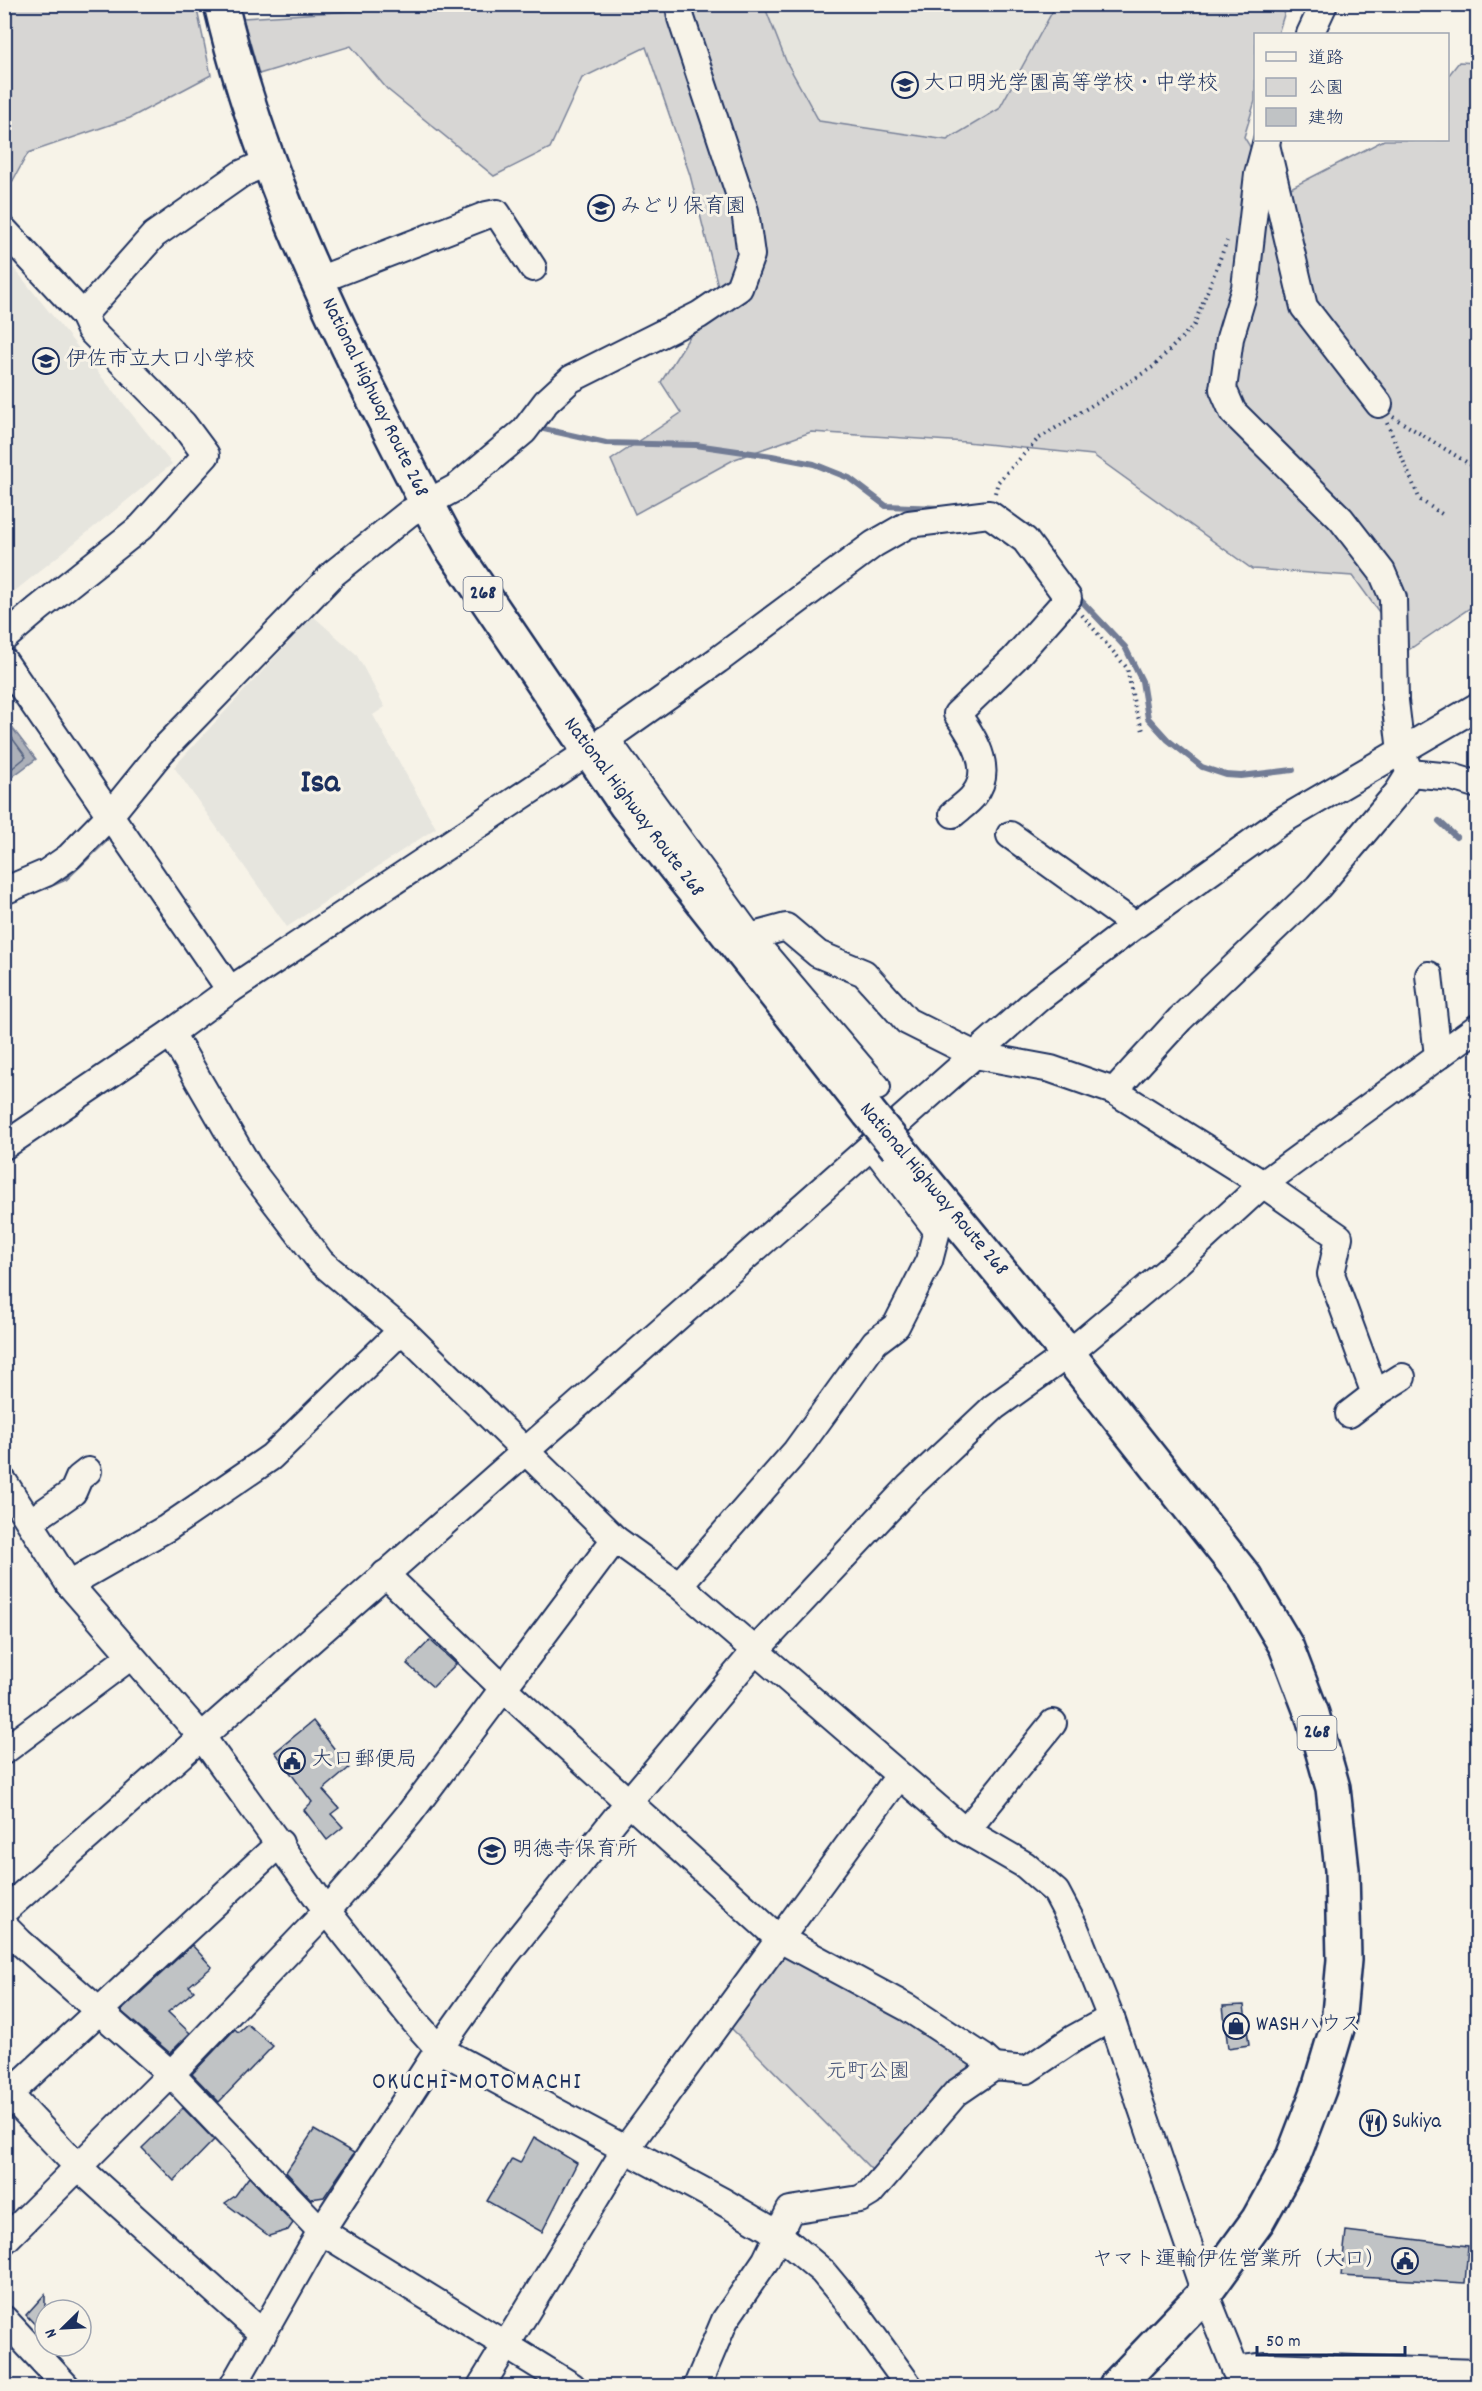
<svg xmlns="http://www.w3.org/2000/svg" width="1482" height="2391" font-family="Dekko,'Klee One',sans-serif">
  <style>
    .built { fill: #e6e5de }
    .green { fill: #d7d6d4; stroke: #798299; stroke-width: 1.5 }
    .water { fill: #acb0b9; stroke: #727c95; stroke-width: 1.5 }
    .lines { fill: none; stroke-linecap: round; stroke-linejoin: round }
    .shore { stroke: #556382; stroke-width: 1.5 }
    .stream { stroke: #727c95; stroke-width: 6 }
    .building { fill: #c0c3c5; stroke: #1b2f5e; stroke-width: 1.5 }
    .minor-casing { stroke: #1b2f5e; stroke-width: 30 }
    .highway-casing { stroke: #1b2f5e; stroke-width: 38 }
    .path { stroke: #1b2f5e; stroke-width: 4; stroke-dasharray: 1.5 4.5; stroke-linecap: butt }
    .minor { stroke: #f7f3e8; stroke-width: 26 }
    .highway { stroke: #f7f3e8; stroke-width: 33 }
    .highway-bridge-casing { stroke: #1b2f5e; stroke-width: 38; stroke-linecap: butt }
    .highway-bridge { stroke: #f7f3e8; stroke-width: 33 }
    .labels { text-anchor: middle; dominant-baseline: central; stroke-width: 6; stroke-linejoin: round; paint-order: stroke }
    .shield { fill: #f7f3e8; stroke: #5d6a87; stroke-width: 1.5 }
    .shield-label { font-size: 20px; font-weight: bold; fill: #1b2f5e }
    .poi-label { font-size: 21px; fill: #1b2f5e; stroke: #f7f3e8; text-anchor: start }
    .street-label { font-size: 21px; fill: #1b2f5e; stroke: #f7f3e8 }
    .park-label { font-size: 21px; fill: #415076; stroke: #f7f3e8 }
    .quarter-label { font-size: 24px; letter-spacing: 1.5px; fill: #1b2f5e; stroke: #f7f3e8 }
    .town-label { font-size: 33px; font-weight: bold; fill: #1b2f5e; stroke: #f7f3e8 }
  </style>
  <rect width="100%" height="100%" fill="#f7f3e8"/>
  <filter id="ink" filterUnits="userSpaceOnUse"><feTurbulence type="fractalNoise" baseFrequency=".0167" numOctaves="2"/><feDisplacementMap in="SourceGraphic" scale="12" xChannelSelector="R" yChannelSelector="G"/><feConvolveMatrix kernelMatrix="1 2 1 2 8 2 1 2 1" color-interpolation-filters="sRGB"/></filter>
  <g filter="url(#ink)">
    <!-- built -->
    <g class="built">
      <polygon points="764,5 1056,5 999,109 947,140 819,121 786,61"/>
      <polygon points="5,257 172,464 5,599 4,599"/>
      <polygon points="313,616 356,654 385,707 373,715 436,828 287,927 174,767"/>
    </g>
    <!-- green -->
    <g class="green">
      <polygon points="5,4 196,5 211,75 130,118 28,153 5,195"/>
      <polygon points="446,5 764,5 786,61 819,121 947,140 999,109 1056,5 1287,5 1278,34 1256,34 1255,101 1244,137 1279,194 1384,140 1448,140 1448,76 1459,62 1477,63 1477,603 1407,651 1353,576 1252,569 1093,455 966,442 811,432 735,459 635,514 611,460 681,413 661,382 719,290 690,175 646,47 582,78 550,148 494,176 387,89 351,46 259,74 243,18"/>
      <polygon points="786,1953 975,2056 975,2070 942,2087 874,2172 730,2027 779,1956"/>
    </g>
    <!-- water -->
    <polygon class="water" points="4,717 36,759 5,782 4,782"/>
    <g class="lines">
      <!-- shore -->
      <polyline class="shore" points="4,727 26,757 4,775"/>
      <!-- stream -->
      <g class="stream">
        <polyline points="544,429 606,443 696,445 772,456 814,464 849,478 886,506 940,508"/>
        <polyline points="1076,595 1125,647 1142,681 1148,718 1168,740 1202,767 1226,775 1241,776 1293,770"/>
        <polyline points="1439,821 1456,837"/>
        <polyline points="49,885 65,878 105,840"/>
      </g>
    </g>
    <!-- building -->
    <g class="building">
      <polygon points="430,1640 456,1664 433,1687 407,1664"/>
      <polygon points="313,1721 349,1768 323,1790 339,1808 331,1814 343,1827 327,1840 304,1810 312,1802 275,1752"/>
      <polygon points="192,1945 212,1967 189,1986 194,1991 168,2012 190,2033 170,2053 121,2011"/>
      <polygon points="1244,2005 1249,2045 1228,2048 1223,2006"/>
      <polygon points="247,2024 273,2046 219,2102 192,2074 235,2029 238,2032"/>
      <polygon points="183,2108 214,2140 174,2181 142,2148"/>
      <polygon points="314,2130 354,2153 324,2197 311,2199 286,2172"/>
      <polygon points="534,2137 577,2163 542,2232 487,2201 512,2159 520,2163"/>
      <polygon points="249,2177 293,2223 288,2230 269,2236 225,2203 235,2196"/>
      <polygon points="1346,2231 1468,2246 1465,2283 1341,2276"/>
      <polygon points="45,2294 45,2335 26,2315"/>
    </g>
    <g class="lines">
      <defs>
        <g id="minor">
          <polyline points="1310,34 1324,4"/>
          <polyline points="1267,140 1258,174 1245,288 1230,338 1223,389 1233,412 1341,519 1382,572 1393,598 1395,701 1401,751 1410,773 1452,777 1478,785"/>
          <polyline points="1267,149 1304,307 1379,404"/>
          <polyline points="4,230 83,315"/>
          <polyline points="316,281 487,215 497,213 533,268"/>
          <polyline points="4,638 38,609 141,527 206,455 183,424 90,330 83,315 154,235 241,174 268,162"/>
          <polyline points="4,661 230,990"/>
          <polyline points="606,739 750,937 786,927 818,954 864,973 907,1021 975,1055 1051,1069 1114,1091 1263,1184 1339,1237 1331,1274 1375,1394 1349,1414"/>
          <polyline points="1010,835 1135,925"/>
          <polyline points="4,891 46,873 69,857 110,815 161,752 334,573 409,513 457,487 524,431 546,402 571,379 699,315 739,288 751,255 745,211 681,18 679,4"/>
          <polyline points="750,937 877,1087"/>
          <polyline points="1429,975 1438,1056"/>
          <polyline points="171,1033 250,1169 321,1262 402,1330 615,1539 679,1585 961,1828 1025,1865 1056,1892 1075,1928 1111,2018 1205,2293 1242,2386"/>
          <polyline points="1114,1091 1180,1019 1318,887 1398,792 1410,773"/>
          <path d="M 4,1146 L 171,1033 L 230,990 L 588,752 L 718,660 L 874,544 L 909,524 L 989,514 L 1025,540 L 1068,598 L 1014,659 L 957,714 C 972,735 995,769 974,795 C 969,802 960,808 953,814"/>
          <polyline points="1375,1394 1402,1377"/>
          <polyline points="4,1482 69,1584 202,1737 327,1911 414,2021 439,2049 722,2201 778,2234 822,2271 852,2307 909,2386"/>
          <polyline points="30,1522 73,1492 79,1478 88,1471"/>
          <polyline points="385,1574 503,1688 778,1938 908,2008 983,2057 994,2067"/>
          <polyline points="69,1584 167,1528 271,1457 402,1330"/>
          <polyline points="679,1585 796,1451 875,1342 896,1326 929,1261 937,1230 872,1145"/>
          <polyline points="4,1751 131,1656"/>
          <polyline points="966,1831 1053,1723"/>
          <polyline points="4,1911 1038,999 1130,929 1283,820 1478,706"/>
          <polyline points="4,1926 20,1942 171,2074 321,2231 572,2386"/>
          <polyline points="4,2089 78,2167 263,2334"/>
          <polyline points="4,2099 280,1843"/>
          <polyline points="4,2241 171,2074 327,1911 366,1866 410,1813 615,1539"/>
          <polyline points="4,2319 66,2386"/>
          <polyline points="1235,2370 1267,2366 1478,2373"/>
          <polyline points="233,2386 321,2231 439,2049 504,1957 628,1803 755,1651 909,1487 994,1407 1068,1354 1179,1261 1263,1184 1478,1027"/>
          <polyline points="481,2386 625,2150 899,1776"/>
          <polyline points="697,2386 725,2320 766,2260 790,2210 860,2199 870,2193 956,2093 994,2067 1027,2070 1073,2039 1111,2018"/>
        </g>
        <g id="highway">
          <path d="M 221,4 C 252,138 307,264 367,386 C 394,439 420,492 449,544 L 626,805 L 869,1113"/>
          <polyline points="897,1147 1068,1354 1245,1577 1286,1646 1312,1714 1333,1788 1342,1870 1344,1960 1338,2025 1319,2089 1293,2157 1258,2220 1205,2293 1116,2386"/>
        </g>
      </defs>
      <!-- minor casing -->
      <use href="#minor" class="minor-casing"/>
      <!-- highway casing -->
      <use href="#highway" class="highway-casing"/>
      <!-- path -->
      <g class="path">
        <polyline points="1393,417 1476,468 1478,494"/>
        <polyline points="1387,423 1420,500 1445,516"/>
        <polyline points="995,493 998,482 1038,439 1153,367 1194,325 1227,241"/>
        <polyline points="1082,615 1127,668 1135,709 1144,733"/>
      </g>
      <!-- minor -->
      <use href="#minor" class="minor"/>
      <!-- highway -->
      <use href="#highway" class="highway"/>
      <defs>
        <polyline id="highway-bridge" points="869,1113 897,1147"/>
      </defs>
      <!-- highway-bridge casing -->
      <use href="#highway-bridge" class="highway-bridge-casing"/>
      <!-- highway-bridge -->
      <use href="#highway-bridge" class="highway-bridge"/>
    </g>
  </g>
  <!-- icons -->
  <defs>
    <symbol id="school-ring" viewBox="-11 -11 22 22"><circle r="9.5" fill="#f7f3e8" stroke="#1b2f5e" stroke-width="1.5"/><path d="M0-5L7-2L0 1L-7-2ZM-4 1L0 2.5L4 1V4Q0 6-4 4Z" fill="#1b2f5e"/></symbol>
    <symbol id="civic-ring" viewBox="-11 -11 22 22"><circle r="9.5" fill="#f7f3e8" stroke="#1b2f5e" stroke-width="1.5"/><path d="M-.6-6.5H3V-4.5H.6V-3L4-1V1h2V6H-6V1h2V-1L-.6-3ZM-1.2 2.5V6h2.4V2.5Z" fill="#1b2f5e"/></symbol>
    <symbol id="shop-ring" viewBox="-11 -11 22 22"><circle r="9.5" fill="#f7f3e8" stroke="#1b2f5e" stroke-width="1.5"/><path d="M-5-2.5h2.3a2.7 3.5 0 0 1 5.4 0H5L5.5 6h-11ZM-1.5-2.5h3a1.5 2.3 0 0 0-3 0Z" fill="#1b2f5e"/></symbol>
    <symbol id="restaurant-ring" viewBox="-11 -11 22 22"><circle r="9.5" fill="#f7f3e8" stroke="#1b2f5e" stroke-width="1.5"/><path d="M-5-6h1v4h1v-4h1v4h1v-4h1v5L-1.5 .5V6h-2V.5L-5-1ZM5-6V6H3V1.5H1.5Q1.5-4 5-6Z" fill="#1b2f5e"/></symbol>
  </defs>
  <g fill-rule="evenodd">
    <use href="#school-ring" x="890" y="70" width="30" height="30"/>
    <use href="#school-ring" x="586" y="193" width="30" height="30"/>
    <use href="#school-ring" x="31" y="346" width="30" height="30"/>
    <use href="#civic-ring" x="277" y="1746" width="30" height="30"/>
    <use href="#school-ring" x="477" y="1836" width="30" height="30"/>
    <use href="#shop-ring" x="1221" y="2011" width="30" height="30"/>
    <use href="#restaurant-ring" x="1358" y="2108" width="30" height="30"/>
    <use href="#civic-ring" x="1390" y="2246" width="30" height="30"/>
  </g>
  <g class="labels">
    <!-- shield labels -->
    <g class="shield">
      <rect x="463.5" y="577" width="39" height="34" rx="4.5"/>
      <rect x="1297.5" y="1716" width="39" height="34" rx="4.5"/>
    </g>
    <g class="shield-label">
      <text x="483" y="594">268</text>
      <text x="1317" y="1733">268</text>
    </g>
    <!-- poi labels -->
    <g class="poi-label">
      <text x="924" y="85">大口明光学園高等学校・中学校</text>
      <text x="620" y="208">みどり保育園</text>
      <text x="66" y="361">伊佐市立大口小学校</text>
      <text x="312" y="1761">大口郵便局</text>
      <text x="512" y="1851">明徳寺保育所</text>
      <text x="1256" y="2026">WASHハウス</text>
      <text x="1392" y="2123">Sukiya</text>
      <text x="1386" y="2261" text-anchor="end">ヤマト運輸伊佐営業所（大口）</text>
    </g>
    <!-- street labels -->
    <g class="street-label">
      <text transform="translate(374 398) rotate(64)">National Highway Route 268</text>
      <text transform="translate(633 808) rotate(53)">National Highway Route 268</text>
      <text transform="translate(933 1190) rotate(50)">National Highway Route 268</text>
    </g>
    <!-- park labels -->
    <g class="park-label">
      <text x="868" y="2073">元町公園</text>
    </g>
    <!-- quarter labels -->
    <g class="quarter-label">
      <text x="477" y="2083">OKUCHI-MOTOMACHI</text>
    </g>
    <!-- town labels -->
    <g class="town-label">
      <text x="320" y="784">Isa</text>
    </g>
  </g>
  <!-- margin -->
  <rect width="1482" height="2391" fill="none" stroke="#f7f3e8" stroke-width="24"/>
  <rect x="12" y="12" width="1458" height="2367" fill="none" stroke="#1b2f5e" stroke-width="2" filter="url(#ink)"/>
  <!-- legend -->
  <rect x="1254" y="33" width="195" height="108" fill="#f7f3e8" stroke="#9fa5b1" stroke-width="1.5"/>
  <rect x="1266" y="52" width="30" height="9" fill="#f7f3e8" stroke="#9fa5b1" stroke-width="1.5"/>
  <text x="1308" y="63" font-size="18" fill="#1b2f5e">道路</text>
  <rect x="1266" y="78" width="30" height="18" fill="#d7d6d4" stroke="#9fa5b1" stroke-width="1.5"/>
  <text x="1308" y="93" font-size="18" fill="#1b2f5e">公園</text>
  <rect x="1266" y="108" width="30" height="18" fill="#c0c3c5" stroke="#9fa5b1" stroke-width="1.5"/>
  <text x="1308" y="123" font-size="18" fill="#1b2f5e">建物</text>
  <!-- north arrow -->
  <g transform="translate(63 2328) rotate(246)"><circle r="28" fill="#f7f3e8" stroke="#9fa5b1" stroke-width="1.5"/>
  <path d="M0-4.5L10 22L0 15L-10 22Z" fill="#1b2f5e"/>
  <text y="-9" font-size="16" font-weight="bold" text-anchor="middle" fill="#1b2f5e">N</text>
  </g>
  <!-- scale -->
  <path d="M1257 2346v9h148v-9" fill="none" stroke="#1b2f5e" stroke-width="3"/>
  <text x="1266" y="2346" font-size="18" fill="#1b2f5e" stroke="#f7f3e8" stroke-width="4.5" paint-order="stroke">50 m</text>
</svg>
